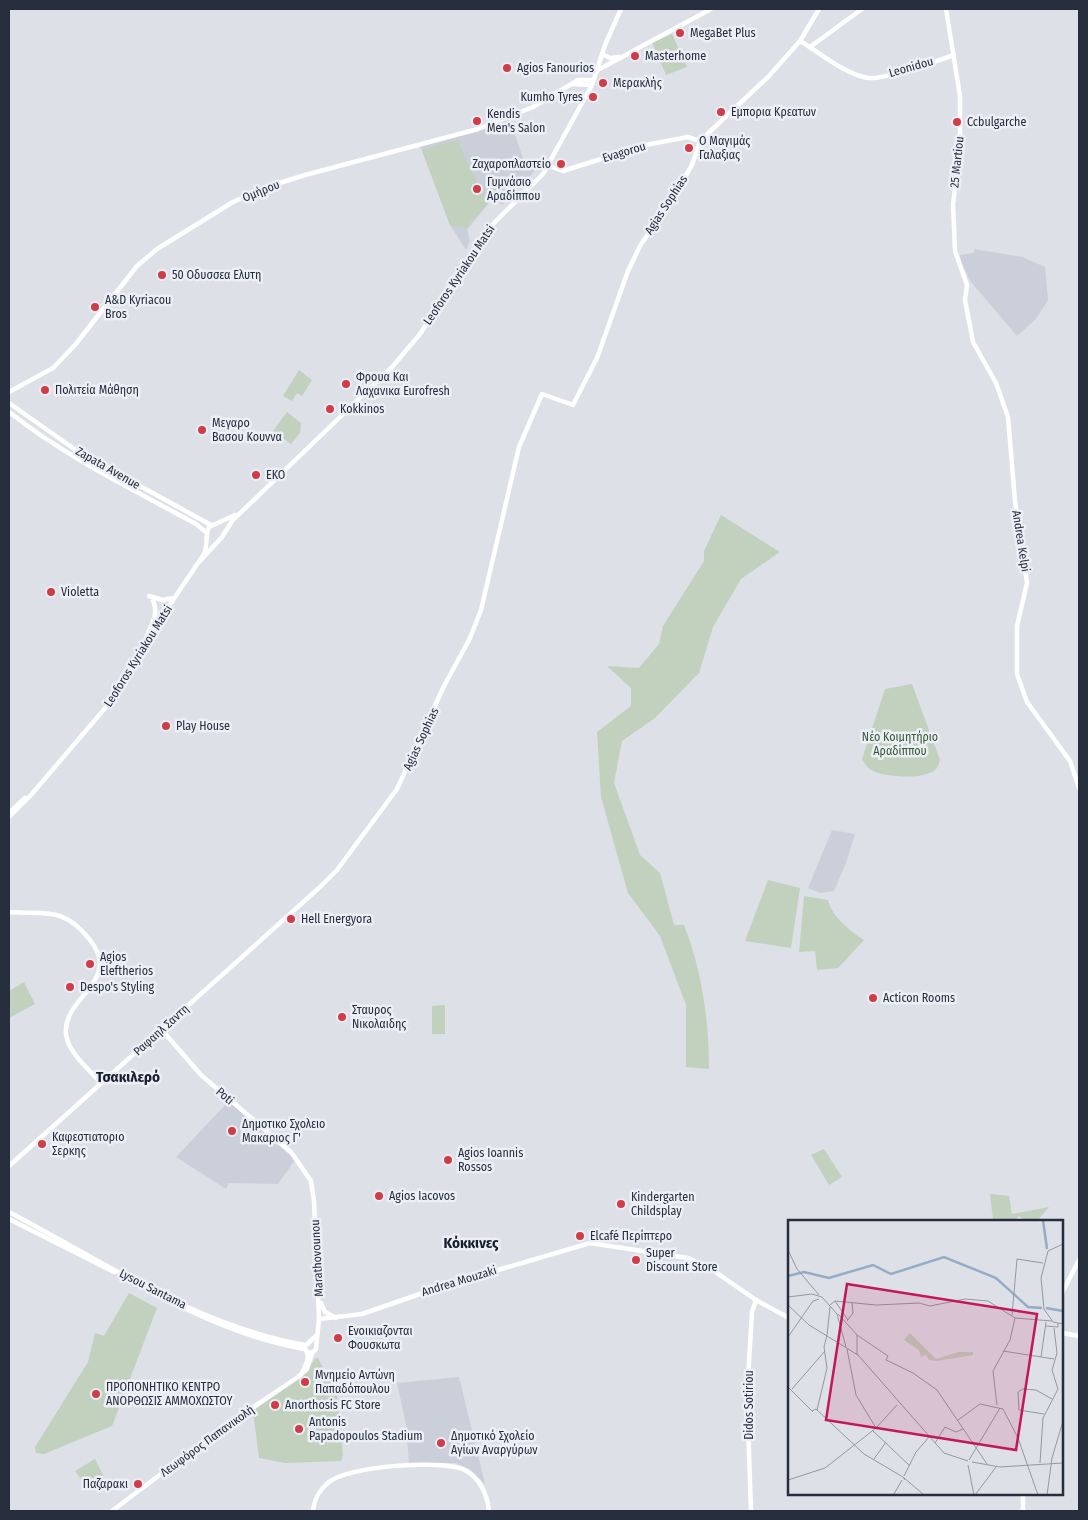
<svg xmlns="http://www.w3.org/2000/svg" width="1088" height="1520" font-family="'Fira Sans Condensed',sans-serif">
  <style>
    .built { fill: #cbcfd9 }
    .green { fill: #c1d1be }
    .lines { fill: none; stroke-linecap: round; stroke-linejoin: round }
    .secondary { stroke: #fff; stroke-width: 4.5 }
    .poi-dot { fill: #cf3e48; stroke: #eceff5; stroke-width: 2 }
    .labels { text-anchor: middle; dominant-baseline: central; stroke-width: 5; stroke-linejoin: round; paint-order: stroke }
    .poi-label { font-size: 12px; fill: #262d3d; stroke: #eceff5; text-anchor: start }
    .street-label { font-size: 12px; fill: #262d3d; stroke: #eceff5 }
    .park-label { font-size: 12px; fill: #375933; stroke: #eceff5 }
    .quarter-label { font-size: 15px; font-weight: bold; fill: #181e2e; stroke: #eceff5 }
    .inset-river { fill: none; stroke: #96abc8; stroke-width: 2.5 }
    .inset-road { fill: none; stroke: #9498a3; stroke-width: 1 }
    .view { fill: #c2185b; fill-opacity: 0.15; stroke: #c2185b; stroke-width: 2.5 }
    .inset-edge { fill: none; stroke: #262d3d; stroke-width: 2.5 }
  </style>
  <rect width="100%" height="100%" fill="#dde0e7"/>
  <!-- built -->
  <g class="built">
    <polygon points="510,120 525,164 535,171 502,205 494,197 467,230 470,241 466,250 450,225 420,146"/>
    <polygon points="975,249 1022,257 1045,267 1048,300 1036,319 1017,336 971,282 961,262 960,255 973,253"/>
    <polygon points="832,830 855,834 846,863 834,891 820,893 808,888"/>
    <polygon points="226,1104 232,1104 295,1160 278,1184 229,1183 226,1189 176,1157"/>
    <polygon points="459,1377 485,1484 472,1471 456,1463 409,1463 406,1424 397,1383"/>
  </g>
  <!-- green -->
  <g class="green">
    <polygon points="672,34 687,67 666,75 652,42"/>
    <polygon points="457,140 487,204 466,228 450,225 422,150"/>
    <polygon points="299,370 312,380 302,396 297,393 292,401 283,396"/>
    <polygon points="287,412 301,423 300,433 291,444 273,431"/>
    <path d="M 721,515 L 780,552 L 741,579 L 713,627 L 699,673 L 655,718 L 622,741 L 614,783 L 640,855 L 660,873 L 674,925 L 684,925 C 702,971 709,1020 709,1069 L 686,1067 L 686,1005 L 660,936 L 628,893 L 601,797 L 597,732 L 631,706 L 631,688 L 607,666 L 639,668 L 659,644 L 663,626 L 704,561 L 704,551 Z"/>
    <path d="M 912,684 L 940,760 C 939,763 938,768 935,770 C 924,780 885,777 873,771 C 868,769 865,764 862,759 L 885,689 Z"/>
    <polygon points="768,880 800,888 791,948 745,941"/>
    <path d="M 804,896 L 828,900 C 832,917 850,931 864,940 L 838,968 L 817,970 L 815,951 L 799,952 Z"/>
    <polygon points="24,982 35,1004 9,1018 9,991"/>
    <polygon points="445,1005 445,1034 432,1034 432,1006"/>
    <polygon points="824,1149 842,1177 829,1185 811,1155"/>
    <polygon points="990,1194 1009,1196 1012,1214 1049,1207 1037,1221 1026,1221 1019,1216 1014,1221 993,1220"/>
    <polygon points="129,1293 157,1308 112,1426 44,1454 36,1453 35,1447 88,1362 95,1333 104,1336"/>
    <polygon points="316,1358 318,1358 329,1379 334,1380 336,1386 343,1455 341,1461 285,1463 259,1458 253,1411 302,1376"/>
    <polygon points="95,1459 103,1475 88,1489 75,1471"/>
  </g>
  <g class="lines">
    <!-- secondary -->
    <g class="secondary">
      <polyline points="946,9 960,96 960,152 953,204 955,251 967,285 965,300 973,342 996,383 1008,417 1015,501 1027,583 1017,626 1017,674 1027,702 1070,761 1079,788"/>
      <path d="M 800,41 C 819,52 846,75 868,78 C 884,80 936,61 954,55"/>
      <polyline points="810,47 862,9"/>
      <polyline points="602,54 610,58 619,57"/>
      <polyline points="596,71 711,9"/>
      <polyline points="574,84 592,85"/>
      <polyline points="549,166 563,171 645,145 688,137 700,141"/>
      <polyline points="9,392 53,368 75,345 137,266 157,249 233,202 267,187 305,175 478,129 533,107 578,80 593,80"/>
      <polyline points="9,403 80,453 211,525"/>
      <path d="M 9,412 C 66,457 132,489 196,524 L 207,533"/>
      <polyline points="200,561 222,537 232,521 393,366 420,334 494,223 543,174 592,85 605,45 621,9"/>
      <polyline points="149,596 162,600 174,598"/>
      <path d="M 143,649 C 145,632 161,617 153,601"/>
      <polyline points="9,813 25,798"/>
      <path d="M 9,817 L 31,795 L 112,700 L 165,612 L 204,554 C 208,545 205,535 209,527 L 235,515"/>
      <path d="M 9,912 C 46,915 64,906 90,940 C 123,982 62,997 66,1034 C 68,1053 90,1070 101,1083"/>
      <polyline points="162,1030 201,1075 291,1152 311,1181 314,1201 319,1319 316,1349 312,1353"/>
      <polyline points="9,1166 320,887 337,870 397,789 443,688 470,638 481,610 519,447 542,394 573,405 597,358 628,271 640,246 675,194 692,165 700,141 769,76 800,41 819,9"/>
      <path d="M 9,1212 C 104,1262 197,1326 305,1345"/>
      <polyline points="9,1219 114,1272"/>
      <path d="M 152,1292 C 202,1318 249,1339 304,1349"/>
      <polyline points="1062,1293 1079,1260"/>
      <polyline points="321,1303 325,1312 336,1318"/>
      <polyline points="319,1319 362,1314 440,1287 590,1243 688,1258 711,1269 756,1300 789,1318"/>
      <polyline points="1062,1333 1079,1336"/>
      <polyline points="312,1353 307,1352 304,1347 316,1336"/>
      <polyline points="303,1371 308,1359 307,1352"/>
      <polyline points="1023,1494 1023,1511"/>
      <polyline points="112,1511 215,1433 298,1377 307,1369 312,1353"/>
      <path d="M 313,1511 C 314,1500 320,1489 329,1482 C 348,1466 443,1459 465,1470 C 481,1479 487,1494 489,1511"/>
      <polyline points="751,1511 747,1394 752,1312 756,1300"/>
    </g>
  </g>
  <!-- markers -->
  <g class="poi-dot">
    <circle cx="680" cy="33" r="5"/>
    <circle cx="635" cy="56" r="5"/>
    <circle cx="507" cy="68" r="5"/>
    <circle cx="603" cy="83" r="5"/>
    <circle cx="593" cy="97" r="5"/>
    <circle cx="721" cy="112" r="5"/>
    <circle cx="477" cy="121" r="5"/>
    <circle cx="957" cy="122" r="5"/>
    <circle cx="689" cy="148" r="5"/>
    <circle cx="561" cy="164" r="5"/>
    <circle cx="477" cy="189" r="5"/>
    <circle cx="162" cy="275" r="5"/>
    <circle cx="95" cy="307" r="5"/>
    <circle cx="346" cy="384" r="5"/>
    <circle cx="45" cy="390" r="5"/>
    <circle cx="330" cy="409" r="5"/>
    <circle cx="202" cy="430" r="5"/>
    <circle cx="256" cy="475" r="5"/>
    <circle cx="51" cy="592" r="5"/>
    <circle cx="166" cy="726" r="5"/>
    <circle cx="291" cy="919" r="5"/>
    <circle cx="90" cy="964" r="5"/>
    <circle cx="70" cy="987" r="5"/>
    <circle cx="873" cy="998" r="5"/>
    <circle cx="342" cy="1017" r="5"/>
    <circle cx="232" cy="1131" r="5"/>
    <circle cx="42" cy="1144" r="5"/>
    <circle cx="448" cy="1160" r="5"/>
    <circle cx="379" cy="1196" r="5"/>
    <circle cx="621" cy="1204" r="5"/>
    <circle cx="580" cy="1236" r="5"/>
    <circle cx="636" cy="1260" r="5"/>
    <circle cx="338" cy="1338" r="5"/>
    <circle cx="305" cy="1382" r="5"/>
    <circle cx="96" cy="1394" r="5"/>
    <circle cx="275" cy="1405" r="5"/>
    <circle cx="299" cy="1429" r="5"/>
    <circle cx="441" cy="1443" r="5"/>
    <circle cx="138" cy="1484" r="5"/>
  </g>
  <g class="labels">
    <!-- poi labels -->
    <g class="poi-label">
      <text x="690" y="33">MegaBet Plus</text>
      <text x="645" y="56">Masterhome</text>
      <text x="517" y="68">Agios Fanourios</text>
      <text x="613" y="83">Μερακλής</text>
      <text x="583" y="97" text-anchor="end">Kumho Tyres</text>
      <text x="731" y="112">Εμπορια Κρεατων</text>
      <text x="487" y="114">Kendis<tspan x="487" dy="14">Men's Salon</tspan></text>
      <text x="967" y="122">Ccbulgarche</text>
      <text x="699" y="141">Ο Μαγιμάς<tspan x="699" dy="14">Γαλαξιας</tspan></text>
      <text x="551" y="164" text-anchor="end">Ζαχαροπλαστείο</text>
      <text x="487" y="182">Γυμνάσιο<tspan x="487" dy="14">Αραδίππου</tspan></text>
      <text x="172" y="275">50 Οδυσσεα Ελυτη</text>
      <text x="105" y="300">A&amp;D Kyriacou<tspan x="105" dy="14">Bros</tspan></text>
      <text x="356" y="377">Φρουα Και<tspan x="356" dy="14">Λαχανικα Eurofresh</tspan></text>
      <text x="55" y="390">Πολιτεία Μάθηση</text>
      <text x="340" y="409">Kokkinos</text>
      <text x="212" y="423">Μεγαρο<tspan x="212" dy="14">Βασου Κουννα</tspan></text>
      <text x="266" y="475">EKO</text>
      <text x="61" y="592">Violetta</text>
      <text x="176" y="726">Play House</text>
      <text x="301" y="919">Hell Energyora</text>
      <text x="100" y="957">Agios<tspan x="100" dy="14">Eleftherios</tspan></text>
      <text x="80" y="987">Despo's Styling</text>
      <text x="883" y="998">Acticon Rooms</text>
      <text x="352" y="1010">Σταυρος<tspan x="352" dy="14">Νικολαιδης</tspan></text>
      <text x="242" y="1124">Δημοτικο Σχολειο<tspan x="242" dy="14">Μακαριος Γ'</tspan></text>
      <text x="52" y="1137">Καφεστιατοριο<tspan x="52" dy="14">Σερκης</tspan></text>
      <text x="458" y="1153">Agios Ioannis<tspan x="458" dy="14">Rossos</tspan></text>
      <text x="389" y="1196">Agios Iacovos</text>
      <text x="631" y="1197">Kindergarten<tspan x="631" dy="14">Childsplay</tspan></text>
      <text x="590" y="1236">Elcafé Περίπτερο</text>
      <text x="646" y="1253">Super<tspan x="646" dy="14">Discount Store</tspan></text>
      <text x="348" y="1331">Ενοικιαζονται<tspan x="348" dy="14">Φουσκωτα</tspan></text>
      <text x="315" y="1375">Μνημείο Αντώνη<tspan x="315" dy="14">Παπαδόπουλου</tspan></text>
      <text x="106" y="1387">ΠΡΟΠΟΝΗΤΙΚΟ ΚΕΝΤΡΟ<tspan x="106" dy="14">ΑΝΟΡΘΩΣΙΣ ΑΜΜΟΧΩΣΤΟΥ</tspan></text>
      <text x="285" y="1405">Anorthosis FC Store</text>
      <text x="309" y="1422">Antonis<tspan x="309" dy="14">Papadopoulos Stadium</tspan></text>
      <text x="451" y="1436">Δημοτικό Σχολείο<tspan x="451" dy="14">Αγίων Αναργύρων</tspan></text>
      <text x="128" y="1484" text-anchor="end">Παζαρακι</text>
    </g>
    <!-- street labels -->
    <g class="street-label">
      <text transform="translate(911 67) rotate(-16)">Leonidou</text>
      <text transform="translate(624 152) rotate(-17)">Evagorou</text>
      <text transform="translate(957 162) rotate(-84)">25 Martiou</text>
      <text transform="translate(261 191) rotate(-22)">Ομήρου</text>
      <text transform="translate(666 205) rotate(-57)">Agias Sophias</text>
      <text transform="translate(459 275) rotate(-56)">Leoforos Kyriakou Matsi</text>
      <text transform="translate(108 468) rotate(30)">Zapata Avenue</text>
      <text transform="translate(1021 541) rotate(81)">Andrea Kelpi</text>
      <text transform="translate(138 656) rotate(-58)">Leoforos Kyriakou Matsi</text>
      <text transform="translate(421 739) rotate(-65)">Agias Sophias</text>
      <text transform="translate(161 1030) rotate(-42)">Ραφαηλ Σαντη</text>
      <text transform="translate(225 1096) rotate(41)">Poti</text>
      <text transform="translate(317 1258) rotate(-93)">Marathovounou</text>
      <text transform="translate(459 1281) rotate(-17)">Andrea Mouzaki</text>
      <text transform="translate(153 1289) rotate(27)">Lysou Santama</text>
      <text transform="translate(749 1405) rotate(-90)">Didos Sotiriou</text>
      <text transform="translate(207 1441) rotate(-36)">Λεωφόρος Παπανικολή</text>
    </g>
    <!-- park labels -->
    <g class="park-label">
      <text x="900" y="737">Νέο Κοιμητήριο<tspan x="900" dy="14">Αραδίππου</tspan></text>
    </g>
    <!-- quarter labels -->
    <g class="quarter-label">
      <text x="128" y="1077">Τσακιλερό</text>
      <text x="471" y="1243">Κόκκινες</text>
    </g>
  </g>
  <!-- overview -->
  <g transform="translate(788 1220)">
    <rect width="275" height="275" fill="#dde0e7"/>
    <path d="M 122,113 L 148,139 L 171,132 L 185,132 L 185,135 L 149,141 L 141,140 L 138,135 L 133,137 L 131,130 L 116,120 Z" fill="#c1d1be"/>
    <path class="inset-river" d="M 255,0 L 259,29M 0,56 L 16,52 L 41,58 L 85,45 L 103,54 L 156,37 L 208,58 L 240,87 L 254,88M 258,88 L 275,91"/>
    <path class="inset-road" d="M 275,24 L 260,31 L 253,58 L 256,89 L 265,102 L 275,104M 0,30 L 9,49 L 31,75M 0,77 L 24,74 L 34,77 L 49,94 L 58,127M 47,81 L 88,85 L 131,83 L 142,86 L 177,79 L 200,81 L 227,98 L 264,101M 0,85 L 21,105 L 70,135 L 156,233 L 180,241M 42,85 L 47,81 L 60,100M 50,94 L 69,115 L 100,136 L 98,140 L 125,153 L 149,170 L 199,244M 224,95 L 229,39 L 255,43M 59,101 L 65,93 L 64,82M 257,106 L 270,107 L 270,103M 39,115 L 42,87M 69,115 L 69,135M 0,117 L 25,81 L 31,79M 59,129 L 68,175 L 88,208M 215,131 L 266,139M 253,137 L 258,102M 0,167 L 25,192M 4,169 L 37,131M 209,185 L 205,151 L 222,120 L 227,98M 29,190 L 39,148 L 36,127 L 39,115M 24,191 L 28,189 L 76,234 L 115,257M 256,194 L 231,190 L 230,172 L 235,169 L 248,170 L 264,179M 170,200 L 192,184 L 215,189 L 230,218 L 250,275M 84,210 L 122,246M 147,223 L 157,207 L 168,212 L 175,209M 86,239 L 98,222M 181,240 L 212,188M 184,242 L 212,247 L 275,243M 252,243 L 255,198 L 270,169 L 264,150 L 269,133 L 266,108M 180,245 L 186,275M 116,256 L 128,232 L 141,217M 0,260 L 37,248 L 88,208 L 109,185M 117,260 L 115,257 L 136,275M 106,274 L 114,260M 187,275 L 208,247M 259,275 L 264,238 L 275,201"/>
    <path class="view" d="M 59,64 L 249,94 L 228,230 L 38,200 Z"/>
    <rect width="275" height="275" class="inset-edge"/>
  </g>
  <!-- border -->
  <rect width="1088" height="1520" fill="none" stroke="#262d3d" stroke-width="20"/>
</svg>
